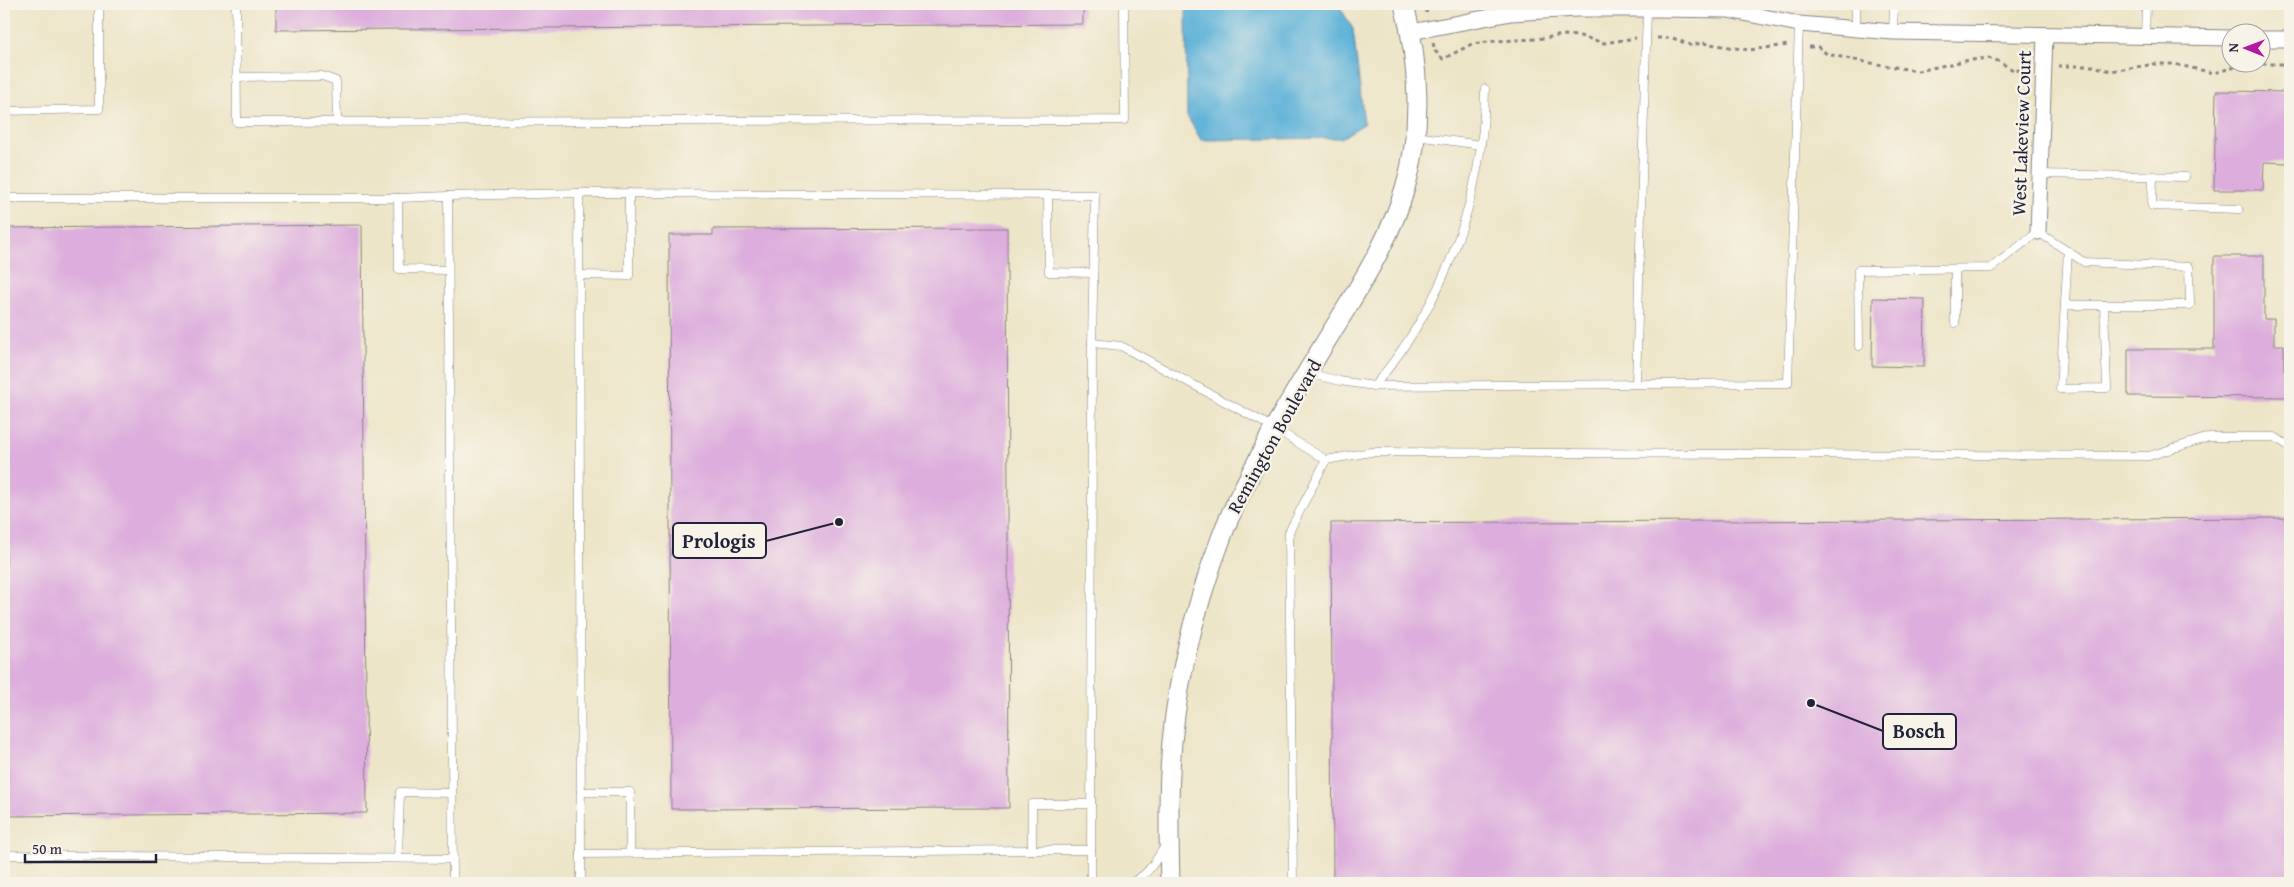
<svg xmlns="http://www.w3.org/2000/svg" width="2294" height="887" font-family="'Gentium Book Plus',serif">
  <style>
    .water { fill: #5cb1d8; stroke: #3f6a8a }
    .building { fill: #ddaedd }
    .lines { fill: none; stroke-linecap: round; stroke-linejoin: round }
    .service-casing { stroke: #888482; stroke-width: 9 }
    .minor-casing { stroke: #888482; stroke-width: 17 }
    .tertiary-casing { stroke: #888482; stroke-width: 21 }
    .path { stroke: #888482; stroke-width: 3; stroke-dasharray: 4 4; stroke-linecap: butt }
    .service { stroke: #fff; stroke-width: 8 }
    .minor { stroke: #fff; stroke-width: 15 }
    .tertiary { stroke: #fff; stroke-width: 19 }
    .labels { text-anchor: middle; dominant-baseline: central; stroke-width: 5; stroke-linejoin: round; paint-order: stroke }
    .street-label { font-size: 19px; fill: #22223b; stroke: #f7f3e8 }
    .leader { fill: none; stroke: #22223b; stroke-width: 2 }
    .callout-dot { fill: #22223b; stroke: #f7f3e8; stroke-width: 2 }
    .callout { fill: #f7f3e8; stroke: #22223b; stroke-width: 2 }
    .callout-label { font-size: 20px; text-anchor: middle; font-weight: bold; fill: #22223b }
  </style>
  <rect width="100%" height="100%" fill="#f7f3e8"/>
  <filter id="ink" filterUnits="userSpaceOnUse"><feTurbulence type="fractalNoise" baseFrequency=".02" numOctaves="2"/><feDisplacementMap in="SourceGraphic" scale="10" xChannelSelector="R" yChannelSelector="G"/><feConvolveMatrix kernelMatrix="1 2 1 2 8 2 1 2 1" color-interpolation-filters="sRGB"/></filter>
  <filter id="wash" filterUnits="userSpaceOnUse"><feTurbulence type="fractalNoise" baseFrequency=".0096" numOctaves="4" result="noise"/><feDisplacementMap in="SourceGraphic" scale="20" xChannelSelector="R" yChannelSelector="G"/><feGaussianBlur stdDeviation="1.12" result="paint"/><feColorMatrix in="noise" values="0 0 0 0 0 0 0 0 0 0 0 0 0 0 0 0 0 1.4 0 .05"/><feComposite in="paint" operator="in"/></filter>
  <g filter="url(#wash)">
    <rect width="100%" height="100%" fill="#ede5c8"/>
    <!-- water -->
    <polygon class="water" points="1186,4 1338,4 1353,29 1364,124 1341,138 1201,140 1187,116"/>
    <g id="blocks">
      <!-- building -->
      <g class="building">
        <polygon points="276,4 1083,4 1083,24 276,30"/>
        <polygon points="2216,91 2290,92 2290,151 2286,163 2264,162 2263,190 2214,190"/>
        <polygon points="362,225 367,813 8,816 4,228"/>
        <polygon points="1007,228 1009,808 671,809 669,235 713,235 713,229"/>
        <polygon points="2214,256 2264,256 2264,319 2274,319 2274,345 2284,345 2284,370 2290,370 2290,397 2128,396 2128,349 2214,349"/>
        <polygon points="1873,298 1925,299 1924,367 1872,366"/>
        <polygon points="2290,518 2290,883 1333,883 1331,523"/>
      </g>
    </g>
  </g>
  <g filter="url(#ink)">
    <use href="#blocks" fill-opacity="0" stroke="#888482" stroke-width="1"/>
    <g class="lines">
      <defs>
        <g id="service">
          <polyline points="236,4 237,122 1125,120 1124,4"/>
          <polyline points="1856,30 1856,4"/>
          <polyline points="1893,32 1894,4"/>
          <polyline points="2145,37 2146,4"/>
          <polyline points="236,77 322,76 336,81 337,122"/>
          <polyline points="4,111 99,109 99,4"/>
          <polyline points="1416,136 1481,145"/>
          <polyline points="2039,174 2185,177"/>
          <polyline points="2153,176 2152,206 2239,209"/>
          <polyline points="1048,195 1049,272 1093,273"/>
          <polyline points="448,196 579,193"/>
          <polyline points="4,198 398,198 448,196 453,883"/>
          <polyline points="398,198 399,269 447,270"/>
          <polyline points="2068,251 2060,389 2107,388 2104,305"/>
          <polyline points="1955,269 1955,323"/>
          <polyline points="580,275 629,276 629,193"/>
          <polyline points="1859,346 1858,270 1991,268 2038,232 2084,262 2189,267 2190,305 2065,305"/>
          <polyline points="1307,373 1340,381 1374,386 1788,383 1799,24"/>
          <polyline points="1636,384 1647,9"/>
          <path d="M 1374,386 C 1444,304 1484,196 1485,89"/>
          <polyline points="581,792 630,792 630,853"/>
          <polyline points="1091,804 1032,804 1032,850 1091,850"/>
          <polyline points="581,854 579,193 1095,195 1092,343"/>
          <polyline points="4,855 453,859"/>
          <polyline points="398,858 400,792 452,793"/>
          <polyline points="581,883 581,854 1032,850"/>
          <polyline points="1091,883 1092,343 1121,346 1274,428 1326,460 1371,452 2149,456 2209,437 2275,437 2290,447"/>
          <path d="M 1129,883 C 1147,877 1155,862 1165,846"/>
          <polyline points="1293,883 1289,532 1326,460"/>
        </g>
        <g id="minor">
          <polyline points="1411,32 1511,13 1577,9 1657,9 1728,10 1799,24 1893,32 2232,38"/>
          <polyline points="2262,39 2290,39"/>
          <polyline points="2038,232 2045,35"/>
        </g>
        <path id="tertiary" d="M 1170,883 C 1169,847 1168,810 1170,773 C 1173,692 1194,609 1223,533 C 1236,498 1255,468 1271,434 C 1295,391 1321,349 1347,307 C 1370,269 1393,230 1405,188 C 1423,129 1419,63 1404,4"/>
      </defs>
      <!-- service casing -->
      <use href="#service" class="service-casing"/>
      <!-- minor casing -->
      <use href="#minor" class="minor-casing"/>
      <!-- tertiary casing -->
      <use href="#tertiary" class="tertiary-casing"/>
      <!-- path -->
      <g class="path">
        <polyline points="1426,13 1428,4"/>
        <polyline points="1657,38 1673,38 1690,45 1703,43 1749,50 1788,45"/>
        <polyline points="1433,43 1435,51 1443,59 1472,44 1495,41 1536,39 1565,35 1580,36 1604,43 1636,38"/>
        <polyline points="1809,47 1818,47 1827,54 1865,62 1918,71 1964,61 1988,58 1998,61 2015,71 2029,68"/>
        <polyline points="2058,66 2093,66 2111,71 2155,64 2174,64 2214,73 2246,64 2290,64"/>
      </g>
      <!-- service -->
      <use href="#service" class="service"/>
      <!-- minor -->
      <use href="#minor" class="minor"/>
      <!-- tertiary -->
      <use href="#tertiary" class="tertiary"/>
    </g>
  </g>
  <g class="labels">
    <!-- street labels -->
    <g class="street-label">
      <text transform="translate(2021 133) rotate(-88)">West Lakeview Court</text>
      <text transform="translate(1274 436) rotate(-61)">Remington Boulevard</text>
    </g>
  </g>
  <!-- callouts -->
  <path class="leader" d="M839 522L766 541M1811 703L1883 731"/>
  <g class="callout-dot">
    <circle cx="839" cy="522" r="5"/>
    <circle cx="1811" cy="703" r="5"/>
  </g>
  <g class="callout">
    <rect x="673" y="523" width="93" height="35" rx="5"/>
    <rect x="1883" y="714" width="73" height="35" rx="5"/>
  </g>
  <g class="callout-label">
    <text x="719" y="548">Prologis</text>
    <text x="1919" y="738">Bosch</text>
  </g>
  <!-- margin -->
  <rect width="2294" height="887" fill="none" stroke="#f7f3e8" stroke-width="20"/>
  <!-- north arrow -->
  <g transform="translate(2246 48) rotate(271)"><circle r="24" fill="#f7f3e8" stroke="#a29fa3"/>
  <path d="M0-4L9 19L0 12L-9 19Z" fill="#b5179e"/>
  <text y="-8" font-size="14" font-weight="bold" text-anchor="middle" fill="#22223b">N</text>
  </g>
  <!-- scale -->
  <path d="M25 854v8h131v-8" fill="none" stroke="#22223b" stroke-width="2.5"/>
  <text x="32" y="854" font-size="15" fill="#22223b" stroke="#f7f3e8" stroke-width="4" paint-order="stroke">50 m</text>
</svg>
